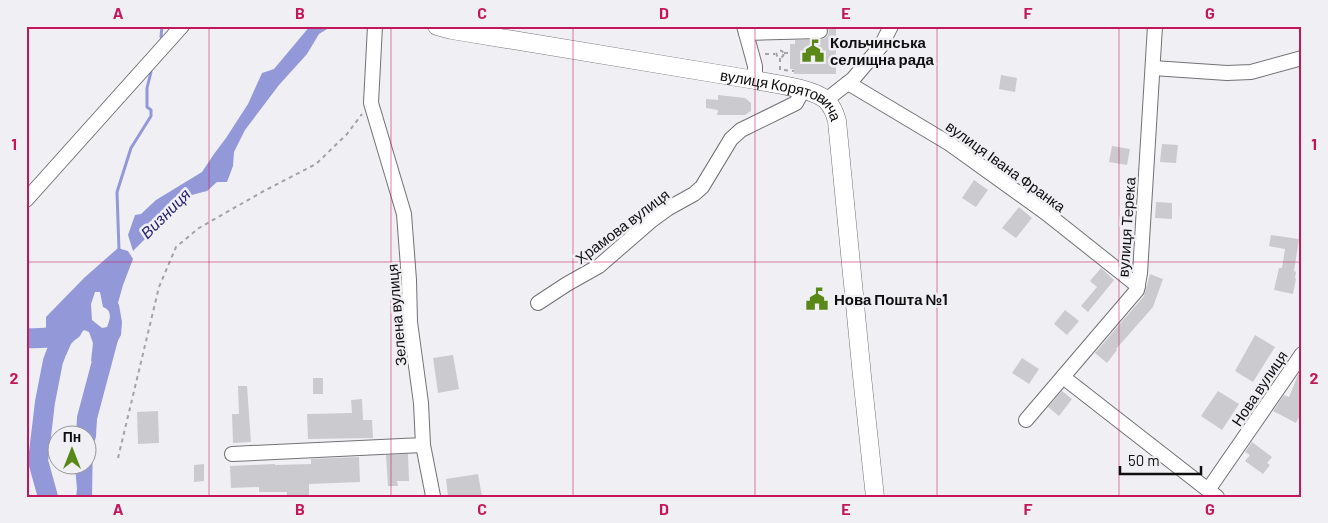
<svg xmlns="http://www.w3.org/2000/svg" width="1328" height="523" font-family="Barlow,sans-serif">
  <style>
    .water { fill: #9398d9; fill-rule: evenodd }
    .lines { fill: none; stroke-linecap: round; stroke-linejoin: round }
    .stream { stroke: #9398d9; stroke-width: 3 }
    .river { stroke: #9398d9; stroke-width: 20 }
    .building { fill: #cbcbcf }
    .minor-casing { stroke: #727276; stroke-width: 16 }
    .major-casing { stroke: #727276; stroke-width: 19 }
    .path { stroke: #a3a3a6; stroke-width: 2; stroke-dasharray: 4 4; stroke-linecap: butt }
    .minor { stroke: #fff; stroke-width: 14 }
    .major { stroke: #fff; stroke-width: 18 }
    .grid { fill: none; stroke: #c2185b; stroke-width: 1; stroke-opacity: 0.55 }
    .labels { text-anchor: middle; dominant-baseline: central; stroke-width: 5; stroke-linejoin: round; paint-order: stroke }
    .poi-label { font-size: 15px; font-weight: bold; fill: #0f0f10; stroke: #f0f0f4; text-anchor: start }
    .street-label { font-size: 15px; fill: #0f0f10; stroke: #f0f0f4 }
    .water-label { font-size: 16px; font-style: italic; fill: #261f6a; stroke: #f0f0f4 }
    .neatline { fill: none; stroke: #c2185b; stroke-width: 2 }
    .grid-label { font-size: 16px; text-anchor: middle; font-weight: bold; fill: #c2185b }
  </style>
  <rect width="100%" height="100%" fill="#f0f0f4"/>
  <!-- water -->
  <g class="water">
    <polygon points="310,26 332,26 319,34 307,54 279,85 245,130 234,152 233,166 227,182 217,182 207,191 188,196 133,251 128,235 135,215 141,214 156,200 202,172 214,154 226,138 248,104 262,73 274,69"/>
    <path d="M 118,248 L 128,251 L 133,259 L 123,285 L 118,303 L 119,305 L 122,322 L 121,335 L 115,346 L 110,367 L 91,361 L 93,343 L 89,332 L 84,330 L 71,344 L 66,355 L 51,353 L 52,344 L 46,328 L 46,317 L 84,278 ZM 95,292 L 100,292 L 103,307 C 113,311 110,319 107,327 L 102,328 L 92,320 L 91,304 Z"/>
    <polygon points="92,396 96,407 97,419 93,440 92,497 76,497 77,489 75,466 88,466 88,436 77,435 77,424 82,401"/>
  </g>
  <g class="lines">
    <!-- stream -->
    <g class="stream">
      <polyline points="161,37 162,26"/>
      <polyline points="119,250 117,192 131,148 151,116 151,110 147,107 147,88 151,72"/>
    </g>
    <!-- river -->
    <g class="river">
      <path d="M 26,338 C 42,339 58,338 72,330"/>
      <polyline points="86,436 87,418 108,339"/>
      <polyline points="48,497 38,461 45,402 53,361 63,335"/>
    </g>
  </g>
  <!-- building -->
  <g class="building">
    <polygon points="827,26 836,26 836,74 794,74 794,69 790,69 790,44 795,44 795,40 824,39 828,35 829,30"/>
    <polygon points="1001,75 1017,78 1015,92 999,89"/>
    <polygon points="718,95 745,98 751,103 751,111 745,115 717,115 718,110 706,108 706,99 718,100"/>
    <polygon points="1162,144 1178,145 1176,163 1160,162"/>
    <polygon points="1112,146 1130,149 1127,165 1109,162"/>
    <polygon points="974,180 988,190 976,207 962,198"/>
    <polygon points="1156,202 1172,203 1172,219 1155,218"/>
    <polygon points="1019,207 1032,218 1016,238 1002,228"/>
    <polygon points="1271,235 1299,239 1294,271 1296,272 1295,278 1296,279 1293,294 1274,290 1279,268 1282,268 1285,249 1269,246"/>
    <polygon points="1101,268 1114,280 1088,312 1081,306 1097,287 1090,281"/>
    <polygon points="1150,274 1163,279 1153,307 1116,349 1117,350 1107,363 1095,353 1144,296"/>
    <polygon points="1065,310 1079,321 1067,335 1054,324"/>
    <polygon points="1255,335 1275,347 1253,382 1235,371"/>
    <polygon points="453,355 459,389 438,393 433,358"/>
    <polygon points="1022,358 1039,369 1029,384 1012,373"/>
    <polygon points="1302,370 1302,411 1296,423 1273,411 1284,395 1289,397 1298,375"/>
    <rect x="313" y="378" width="10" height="16"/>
    <polygon points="238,386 247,386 251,442 233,443 232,414 239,414"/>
    <polygon points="1062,391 1072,399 1059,416 1048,407"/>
    <polygon points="1218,391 1239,404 1222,430 1201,416"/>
    <polygon points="362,399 363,420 372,420 373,438 308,439 307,414 352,413 351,400"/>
    <polygon points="158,411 159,443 138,444 137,412"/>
    <polygon points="1252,442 1272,457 1267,463 1270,465 1263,474 1245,461 1250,455 1245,452"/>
    <polygon points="408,454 409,481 397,481 398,486 388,486 386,455"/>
    <polygon points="359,457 360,482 309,484 309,495 287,495 287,492 259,492 259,487 231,488 230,466 275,464 275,465 311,464 311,459"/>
    <polygon points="204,464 204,481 194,482 194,465"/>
    <polygon points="478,474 482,497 448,497 446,479"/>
  </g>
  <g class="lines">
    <defs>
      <g id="minor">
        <polyline points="744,26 755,66 755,80"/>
        <polyline points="746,33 820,31"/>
        <polyline points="1153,68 1227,73 1251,72 1302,58"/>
        <polyline points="848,83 950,144 1046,213 1138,286"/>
        <polyline points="826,100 853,79 881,46 891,26"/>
        <polyline points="26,200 182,26"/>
        <polyline points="538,303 567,284 599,266 652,220 667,209 694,194 702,187 731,139 741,130 796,103 803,90"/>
        <polyline points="1063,377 1217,497"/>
        <polyline points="1026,420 1137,290 1140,273 1155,26"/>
        <polyline points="423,445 433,496"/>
        <polyline points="232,454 423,445 421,403 410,322 409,280 404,214 371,103 375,26"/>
        <polyline points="1208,490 1302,354"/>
      </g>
      <g id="major">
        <path id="s1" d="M 437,26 L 452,30 L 755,80 C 773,84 813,88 826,100 C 832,106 835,113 837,121 L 862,376 L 875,497"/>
      </g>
    </defs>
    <!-- minor casing -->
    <use href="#minor" class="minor-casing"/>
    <!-- major casing -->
    <use href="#major" class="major-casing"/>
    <!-- path -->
    <g class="path">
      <circle cx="780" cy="54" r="3.5"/>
      <polyline points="784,53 790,53"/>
      <polyline points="765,54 775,54"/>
      <polyline points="780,70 780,57"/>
      <polyline points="784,70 794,71"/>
      <polyline points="118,458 159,287 176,247 199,228 262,192 316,164 347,134 362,114"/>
    </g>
    <!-- minor -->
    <use href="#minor" class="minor"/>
    <!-- major -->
    <use href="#major" class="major"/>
  </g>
  <!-- grid -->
  <path class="grid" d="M 209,26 L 209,497M 391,26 L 391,497M 573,26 L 573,497M 755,26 L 755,497M 937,26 L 937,497M 1119,26 L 1119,497M 26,262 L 1302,262"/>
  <!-- icons -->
  <defs>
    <symbol id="civic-bare" viewBox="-9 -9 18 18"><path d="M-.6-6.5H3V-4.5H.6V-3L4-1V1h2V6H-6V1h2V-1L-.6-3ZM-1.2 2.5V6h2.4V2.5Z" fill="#5a8818" stroke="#f0f0f4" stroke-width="2.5" paint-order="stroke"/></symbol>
  </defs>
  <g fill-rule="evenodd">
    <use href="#civic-bare" x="797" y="35" width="32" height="32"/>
    <use href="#civic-bare" x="801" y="283" width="32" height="32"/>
  </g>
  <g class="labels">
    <!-- poi labels -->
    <g class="poi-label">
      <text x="830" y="42">Кольчинська<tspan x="830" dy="17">селищна рада</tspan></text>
      <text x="834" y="299">Нова Пошта №1</text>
    </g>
    <!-- street labels -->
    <g class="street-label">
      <text stroke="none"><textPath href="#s1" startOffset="354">вулиця Корятовича</textPath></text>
      <text transform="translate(1006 166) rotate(36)">вулиця Івана Франка</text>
      <text transform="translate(622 226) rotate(-37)">Храмова вулиця</text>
      <text transform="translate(1126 227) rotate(-86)">вулиця Терека</text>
      <text transform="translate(396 315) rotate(-95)">Зелена вулиця</text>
      <text transform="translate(1259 388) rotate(-56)">Нова вулиця</text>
    </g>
    <!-- water labels -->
    <g class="water-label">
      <text transform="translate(165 213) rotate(-45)">Визниця</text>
    </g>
  </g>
  <!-- border -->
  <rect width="1328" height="523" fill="none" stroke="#f0f0f4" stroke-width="55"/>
  <!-- north arrow -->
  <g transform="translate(72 450)"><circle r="24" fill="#f0f0f4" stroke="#969699"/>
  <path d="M0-4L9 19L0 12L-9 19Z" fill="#5a8818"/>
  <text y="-8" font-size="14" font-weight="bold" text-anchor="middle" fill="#0f0f10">Пн</text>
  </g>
  <!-- scale -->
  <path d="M1120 466v8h81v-8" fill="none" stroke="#0f0f10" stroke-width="2.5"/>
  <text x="1128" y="466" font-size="15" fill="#0f0f10" stroke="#f0f0f4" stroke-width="4" paint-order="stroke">50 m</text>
  <rect x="28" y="28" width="1272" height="468" class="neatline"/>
  <g class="grid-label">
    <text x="118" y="19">A</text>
    <text x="300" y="19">B</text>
    <text x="482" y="19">C</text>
    <text x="664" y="19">D</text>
    <text x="846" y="19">E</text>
    <text x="1028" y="19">F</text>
    <text x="1210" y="19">G</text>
    <text x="14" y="150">1</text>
    <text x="1314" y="150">1</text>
    <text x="14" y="384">2</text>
    <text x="1314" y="384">2</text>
    <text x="118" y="515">A</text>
    <text x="300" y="515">B</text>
    <text x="482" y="515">C</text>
    <text x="664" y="515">D</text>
    <text x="846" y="515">E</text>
    <text x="1028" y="515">F</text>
    <text x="1210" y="515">G</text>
  </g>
</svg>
